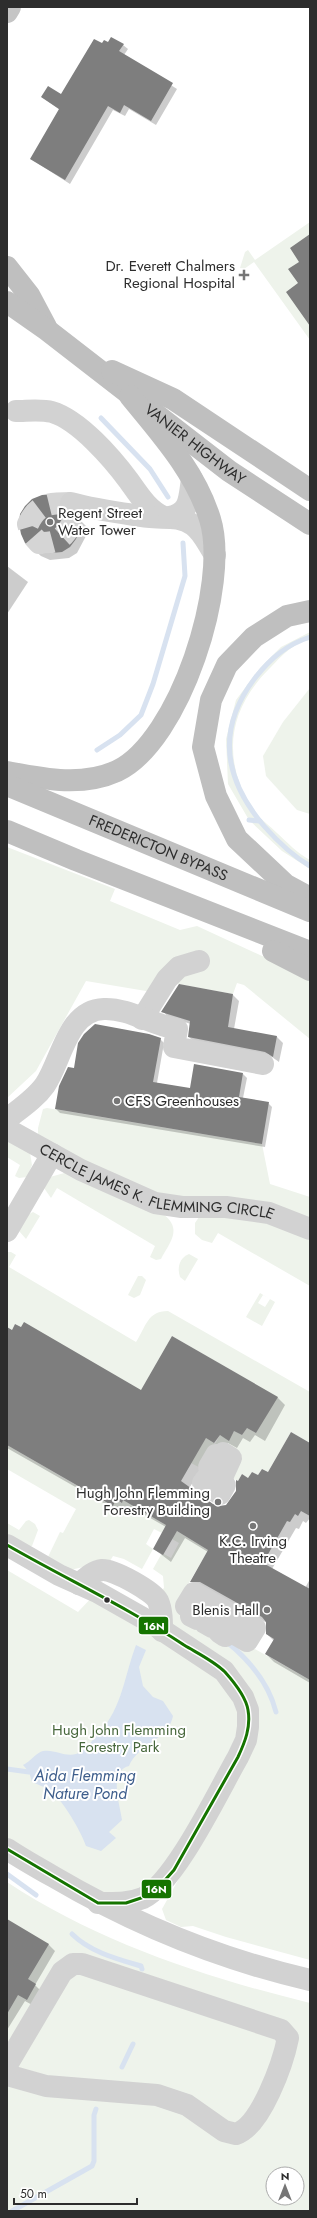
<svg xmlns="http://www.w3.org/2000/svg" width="317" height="2218" font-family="Jost,sans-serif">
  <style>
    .green { fill: #eef3eb; fill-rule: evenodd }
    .water { fill: #d8e2f0 }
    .shadow { fill: #0003 }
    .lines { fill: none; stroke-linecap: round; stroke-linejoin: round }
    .stream { stroke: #d8e2f0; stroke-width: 5 }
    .building { fill: #7e7e7e }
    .minor-tunnel { stroke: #d5d5d5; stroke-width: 22; stroke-dasharray: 22 11; stroke-linecap: butt }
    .minor { stroke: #d2d2d2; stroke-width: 22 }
    .major { stroke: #c5c5c5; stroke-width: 22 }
    .highway { stroke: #bfbfbf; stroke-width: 22 }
    .bus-1-casing { stroke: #fff; stroke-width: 6 }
    .bus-1 { stroke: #157400; stroke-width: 3 }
    .poi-dot { fill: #767676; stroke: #fff; stroke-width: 1.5 }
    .bus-dot { fill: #2d2d2d; stroke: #fff; stroke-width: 1.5 }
    .labels { text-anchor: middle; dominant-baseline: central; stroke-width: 4; stroke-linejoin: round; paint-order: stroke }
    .poi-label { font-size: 15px; fill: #2d2d2d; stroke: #fff; text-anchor: end }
    .street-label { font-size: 15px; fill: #2d2d2d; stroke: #fff }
    .park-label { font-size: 15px; fill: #47673c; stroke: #fff }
    .water-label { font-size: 16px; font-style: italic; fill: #3e5e8c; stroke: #fff }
    .line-badge { stroke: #fff; stroke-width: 1.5 }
    .badge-label { font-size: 11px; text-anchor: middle; font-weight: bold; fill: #fff }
  </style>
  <rect width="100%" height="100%" fill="#fff"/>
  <!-- green -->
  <g class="green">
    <polygon points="310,222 310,340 254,262 244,269 240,268 245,252 248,250 255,260"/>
    <path d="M 310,632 L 310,640 C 293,642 280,658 269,669 C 228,710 222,758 251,807 C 257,817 269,825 277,833 C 288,843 297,853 310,860 L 310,869 L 282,851 L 249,820 L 228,784 L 226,739 L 236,700 L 260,668 L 281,647 Z"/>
    <polygon points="310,688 310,814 297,810 266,776 263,756 283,722"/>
    <polygon points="7,847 115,889 110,901 180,930 197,926 310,978 310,1039 244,985 237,983 233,994 167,982 158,993 86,981 36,1071 7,1098"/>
    <polygon points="47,1108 262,1144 270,1184 310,1197 310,1222 149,1193 38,1137 38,1128 43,1109"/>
    <polygon points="7,1138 30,1153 32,1165 27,1177 19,1178 15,1176 20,1165 7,1157"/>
    <path d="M 68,1172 L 163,1214 C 183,1229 170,1242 161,1259 L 156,1260 L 150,1257 L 155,1246 L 57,1188 L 51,1198 L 44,1188 L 50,1177 Z"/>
    <polygon points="33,1212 40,1216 26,1239 19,1231 25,1216"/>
    <path d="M 226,1216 C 258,1220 281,1224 310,1240 L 310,1286 L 218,1233 L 212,1243 L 202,1240 L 195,1234 L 195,1223 L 199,1217 Z"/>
    <path d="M 7,1252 L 11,1252 L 16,1255 L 9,1267 L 136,1342 C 146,1327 147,1311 168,1311 L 310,1392 L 310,1443 L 291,1432 L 268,1472 L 262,1469 L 258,1475 L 252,1472 L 248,1478 L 242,1474 L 238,1481 C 223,1473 206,1472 191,1463 L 206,1438 L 215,1444 L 220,1435 L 229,1440 L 234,1431 L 242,1435 L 247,1428 L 256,1433 L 277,1397 L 172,1336 L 138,1396 L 137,1388 L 24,1323 L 21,1327 L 15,1324 L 12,1330 L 7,1327 Z"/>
    <path d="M 189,1254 L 198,1259 L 185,1281 L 180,1277 C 177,1268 179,1258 189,1254 Z"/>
    <polygon points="138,1276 142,1276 146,1280 140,1295 134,1298 128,1295"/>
    <path d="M 260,1293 L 275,1302 L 262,1326 L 246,1317 ZM 263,1295 L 270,1299 L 265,1307 L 258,1303 Z"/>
    <polygon points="7,1445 112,1506 116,1499 121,1503 123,1500 166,1525 162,1533 154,1529 146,1544 153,1549 142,1569 124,1559 113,1556 110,1561 70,1570 47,1559 60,1532 63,1533 76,1509 7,1469"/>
    <polygon points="29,1520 35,1524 38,1530 32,1546 28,1547 7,1537 7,1523 19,1530 26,1521"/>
    <polygon points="177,1531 208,1550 186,1588 248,1645 310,1680 310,1960 226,1937 193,1926 181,1927 166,1920 162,1909 225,1796 255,1704 239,1673 232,1666 173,1630 160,1592 164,1588 163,1576 153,1569 162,1553 171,1558 179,1543 172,1539"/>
    <polygon points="7,1570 78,1612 97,1592 202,1656 248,1710 174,1870 126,1903 7,1849"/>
    <path d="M 7,1882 C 98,1942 204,1977 310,2003 L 310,2211 L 7,2211 ZM 273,2174 L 297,2174 L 297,2198 L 273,2198 Z"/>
  </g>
  <!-- water -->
  <path class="water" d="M 136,1645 L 146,1650 L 139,1667 L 143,1686 L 153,1697 L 163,1701 L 173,1716 C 169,1739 138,1744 129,1766 C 108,1771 120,1804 122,1820 L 109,1832 L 116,1838 L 101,1851 L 86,1846 C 81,1831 62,1799 50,1790 C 45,1787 38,1785 32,1782 L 29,1772 L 23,1765 C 30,1762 37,1752 43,1751 C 55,1749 64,1757 76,1754 C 83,1752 87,1747 92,1741 C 123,1710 122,1683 136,1645 Z"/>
  <!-- shadow -->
  <g class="shadow">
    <polygon points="108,43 123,45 128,49 124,55 177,89 156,125 129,109 125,116 113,110 70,184 31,159 60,110 42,97 61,95 102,45"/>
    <polygon points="61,497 67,503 65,514 79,519 86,526 86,536 77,553 69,558 50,560 41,556 33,549"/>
    <polygon points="7,566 28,582 7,614"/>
    <polygon points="233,995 239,1001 234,1029 277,1037 283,1043 279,1062 272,1057 195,1043 189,1037 191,1024 168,1017 163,1011"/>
    <polygon points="160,1039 164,1043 157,1083 190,1089 243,1074 247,1078 243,1098 268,1103 272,1107 265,1147 60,1113 56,1109 75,1069"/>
    <polygon points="7,1328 142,1391 277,1397 285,1405 265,1441 255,1435 250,1442 243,1438 237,1448 228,1443 222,1450 214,1445 189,1489 213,1505 219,1507 226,1506 249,1479 269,1474 310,1444 310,1518 306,1523 303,1521 299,1529 296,1528 272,1569 305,1588 310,1579 310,1683 274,1662 266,1654 274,1641 267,1634 267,1623 209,1590 199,1589 191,1581 208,1552 185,1538 171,1562 154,1549 166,1527 131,1507 130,1510 124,1507 121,1513 7,1448"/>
    <polygon points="7,1920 49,1945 55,1951 35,1985 42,1992 34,2006 25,2001 7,2030"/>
  </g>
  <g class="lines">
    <!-- stream -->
    <g class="stream">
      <polyline points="101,418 150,469 168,497"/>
      <path d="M 310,637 C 286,645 271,658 255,678 C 216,729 224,779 264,826 C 278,842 293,856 310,866"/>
      <polyline points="97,750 120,735 141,715 153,684 185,576 183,543"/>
      <polyline points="249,820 260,821"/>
      <path d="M 227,1642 C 249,1660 269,1684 276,1712"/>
      <polyline points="7,1769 29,1772"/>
      <polyline points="7,1874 36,1895"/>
      <path d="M 72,1934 C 90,1952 117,1959 141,1966 L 142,1969"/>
      <polyline points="122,2067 133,2044"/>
      <polyline points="12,2211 92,2166 94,2161 94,2115 96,2109"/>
    </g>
  </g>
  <!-- building -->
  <g class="building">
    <polygon points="111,37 124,44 119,51 173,83 151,121 124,105 120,113 108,106 65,180 30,159 59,109 41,97 48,86 61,94 94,39 102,43 104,40 108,42"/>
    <polygon points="310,234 310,326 286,292 298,283 288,269 299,262 290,248"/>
    <polygon points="52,494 61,496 59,506 63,512 79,518 80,529 76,539 70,547 62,552 42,554 33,550 25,543 21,534 19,524 20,514 25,506 32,499 42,495"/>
    <polygon points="179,984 233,994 228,1027 277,1036 273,1057 265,1052 188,1037 190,1021 161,1012"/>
    <polygon points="95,1024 149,1034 161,1038 153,1082 190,1088 194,1064 243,1073 239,1097 269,1102 262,1144 55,1109 59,1086 68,1067 74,1068 78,1043 84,1034"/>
    <polygon points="24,1322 141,1390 172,1336 278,1397 256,1433 247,1428 242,1435 234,1431 229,1441 220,1435 214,1443 206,1438 181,1481 213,1504 219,1506 226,1505 236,1491 236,1480 238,1481 242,1474 248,1478 252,1472 258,1475 262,1469 268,1472 291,1432 310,1443 310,1516 301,1511 298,1516 295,1514 290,1522 287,1521 263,1563 310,1589 310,1680 265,1654 274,1639 266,1634 266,1622 262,1617 200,1582 190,1582 208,1550 177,1531 163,1555 153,1549 166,1525 123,1500 122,1503 116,1499 113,1506 7,1445 7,1327 12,1330 15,1324 21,1327"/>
    <polygon points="7,1919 49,1944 28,1979 36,1984 27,2000 18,1995 7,2014"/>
  </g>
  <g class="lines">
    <!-- minor-tunnel -->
    <path class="minor-tunnel" d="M 71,503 C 50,503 38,503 28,524 L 31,534 L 39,543 C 62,544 64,535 77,517"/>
    <!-- minor -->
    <g class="minor">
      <path d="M 16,411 C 27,411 41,409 52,412 C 79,420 112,458 129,481 C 139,495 148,510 164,517"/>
      <path d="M 71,503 C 96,510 122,513 148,517 C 163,519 179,515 193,525 C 203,532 208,545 215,555"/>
      <path d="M 169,517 C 191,513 189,497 192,479"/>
      <polyline points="142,1019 167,979 179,967 199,961"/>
      <path d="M 7,1119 C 21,1108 35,1099 45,1085 C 62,1060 67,1010 104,1009 C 129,1008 152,1025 177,1029 L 174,1047 L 263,1064"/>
      <path id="s1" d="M 7,1129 L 81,1170 L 155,1203 L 182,1207 L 226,1207 L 269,1213 L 310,1229"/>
      <polyline points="7,1231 52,1154"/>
      <polygon points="223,1453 231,1458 220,1482 225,1485 220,1494 203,1483 213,1470 209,1467 216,1455 221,1458"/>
      <path d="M 7,1545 L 59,1575 L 97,1592 L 150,1622 L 224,1671 L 243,1697 L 248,1710 L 248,1727 L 246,1740 L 238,1757 C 219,1790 175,1883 143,1898 C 128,1904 114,1903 98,1903"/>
      <path d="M 79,1584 C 86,1578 93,1571 102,1570 C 113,1569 153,1591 158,1601 C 162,1610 162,1621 162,1631"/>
      <polygon points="194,1593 255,1628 247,1641 228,1630 225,1636 219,1632 222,1627 214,1622 212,1627 205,1623 208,1618 200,1614 197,1619 191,1616 194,1610 186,1606"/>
      <path d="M 7,1849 C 22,1859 38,1868 54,1877 C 134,1924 219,1959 310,1980"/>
      <path d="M 7,2065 L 62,1972 L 73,1964 L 82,1964 L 281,2030 L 288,2038 C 283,2063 261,2126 236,2134 L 224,2131 L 187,2105 L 157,2095 L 46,2086 L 7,2075"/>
    </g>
    <!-- major -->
    <polyline class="major" points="7,12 10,7"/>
    <!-- highway -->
    <g class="highway">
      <polyline points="7,267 29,295 46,327"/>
      <path id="s2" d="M 7,302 L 47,330 L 229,471 L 310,524"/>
      <polyline points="112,371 173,399 310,490"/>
      <polyline points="310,611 287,616 254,637 227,665 211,700 203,747 216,796 237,839 286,885 310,898"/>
      <path d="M 7,772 C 44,779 82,787 117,771 C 180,741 230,583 210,519 C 195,471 161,434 130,396"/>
      <path id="s3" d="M 7,785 L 310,911"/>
      <polyline points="7,831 76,860 310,952"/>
      <polyline points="273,951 310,970"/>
    </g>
    <defs>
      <path id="bus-1" d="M 7,1545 C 66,1579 127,1607 184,1645 C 197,1653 214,1661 225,1672 C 233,1681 246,1697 248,1710 C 251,1727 245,1742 238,1757 L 174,1870 L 158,1888 L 144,1897 L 126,1903 L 98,1903 L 7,1849"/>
    </defs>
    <!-- bus-1 casing -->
    <use href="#bus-1" class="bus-1-casing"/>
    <!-- bus-1 -->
    <use href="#bus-1" class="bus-1"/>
  </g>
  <!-- markers -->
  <g class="poi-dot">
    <path d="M242 269h4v4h4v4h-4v4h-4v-4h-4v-4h4z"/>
    <circle cx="50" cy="522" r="4"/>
    <circle cx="117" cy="1101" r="4"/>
    <circle cx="218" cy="1502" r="4"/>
    <circle cx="253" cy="1526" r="4"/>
    <circle cx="267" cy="1610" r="4"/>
  </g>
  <circle class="bus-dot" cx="107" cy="1600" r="3.5"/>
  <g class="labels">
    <!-- poi labels -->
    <g class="poi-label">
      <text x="235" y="266">Dr. Everett Chalmers<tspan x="235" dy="17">Regional Hospital</tspan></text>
      <text x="58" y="513" text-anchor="start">Regent Street<tspan x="58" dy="17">Water Tower</tspan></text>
      <text x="125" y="1101" text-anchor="start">CFS Greenhouses</text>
      <text x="210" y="1493">Hugh John Flemming<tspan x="210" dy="17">Forestry Building</tspan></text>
      <text x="253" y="1541" text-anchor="middle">K.C. Irving<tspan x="253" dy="17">Theatre</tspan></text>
      <text x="259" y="1610">Blenis Hall</text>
    </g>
    <!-- street labels -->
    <g class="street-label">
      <text stroke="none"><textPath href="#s2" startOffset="236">VANIER HIGHWAY</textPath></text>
      <text stroke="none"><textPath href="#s3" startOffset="164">FREDERICTON BYPASS</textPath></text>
      <text stroke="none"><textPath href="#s1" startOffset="162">CERCLE JAMES K. FLEMMING CIRCLE</textPath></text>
    </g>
    <!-- park labels -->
    <g class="park-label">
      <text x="119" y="1730">Hugh John Flemming<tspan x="119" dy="17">Forestry Park</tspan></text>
    </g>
    <!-- water labels -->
    <g class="water-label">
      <text x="85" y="1775">Aida Flemming<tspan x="85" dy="18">Nature Pond</tspan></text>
    </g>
  </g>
  <g class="line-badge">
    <rect x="138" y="1616" width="31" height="19" rx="4" fill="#157400"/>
    <rect x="141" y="1879" width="31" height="20" rx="4" fill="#157400"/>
  </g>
  <g class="badge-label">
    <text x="154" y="1630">16N</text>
    <text x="156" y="1893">16N</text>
  </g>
  <!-- border -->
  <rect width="317" height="2218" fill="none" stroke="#2d2d2d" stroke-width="16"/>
  <!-- north arrow -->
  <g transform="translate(285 2186)"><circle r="19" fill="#ffffff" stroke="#ababab"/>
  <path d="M0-3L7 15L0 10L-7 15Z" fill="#767676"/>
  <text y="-6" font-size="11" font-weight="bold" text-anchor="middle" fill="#2d2d2d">N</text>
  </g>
  <!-- scale -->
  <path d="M14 2198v6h123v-6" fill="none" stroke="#2d2d2d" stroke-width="2"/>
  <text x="20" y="2198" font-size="12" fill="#2d2d2d" stroke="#ffffff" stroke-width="3" paint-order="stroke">50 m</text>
</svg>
